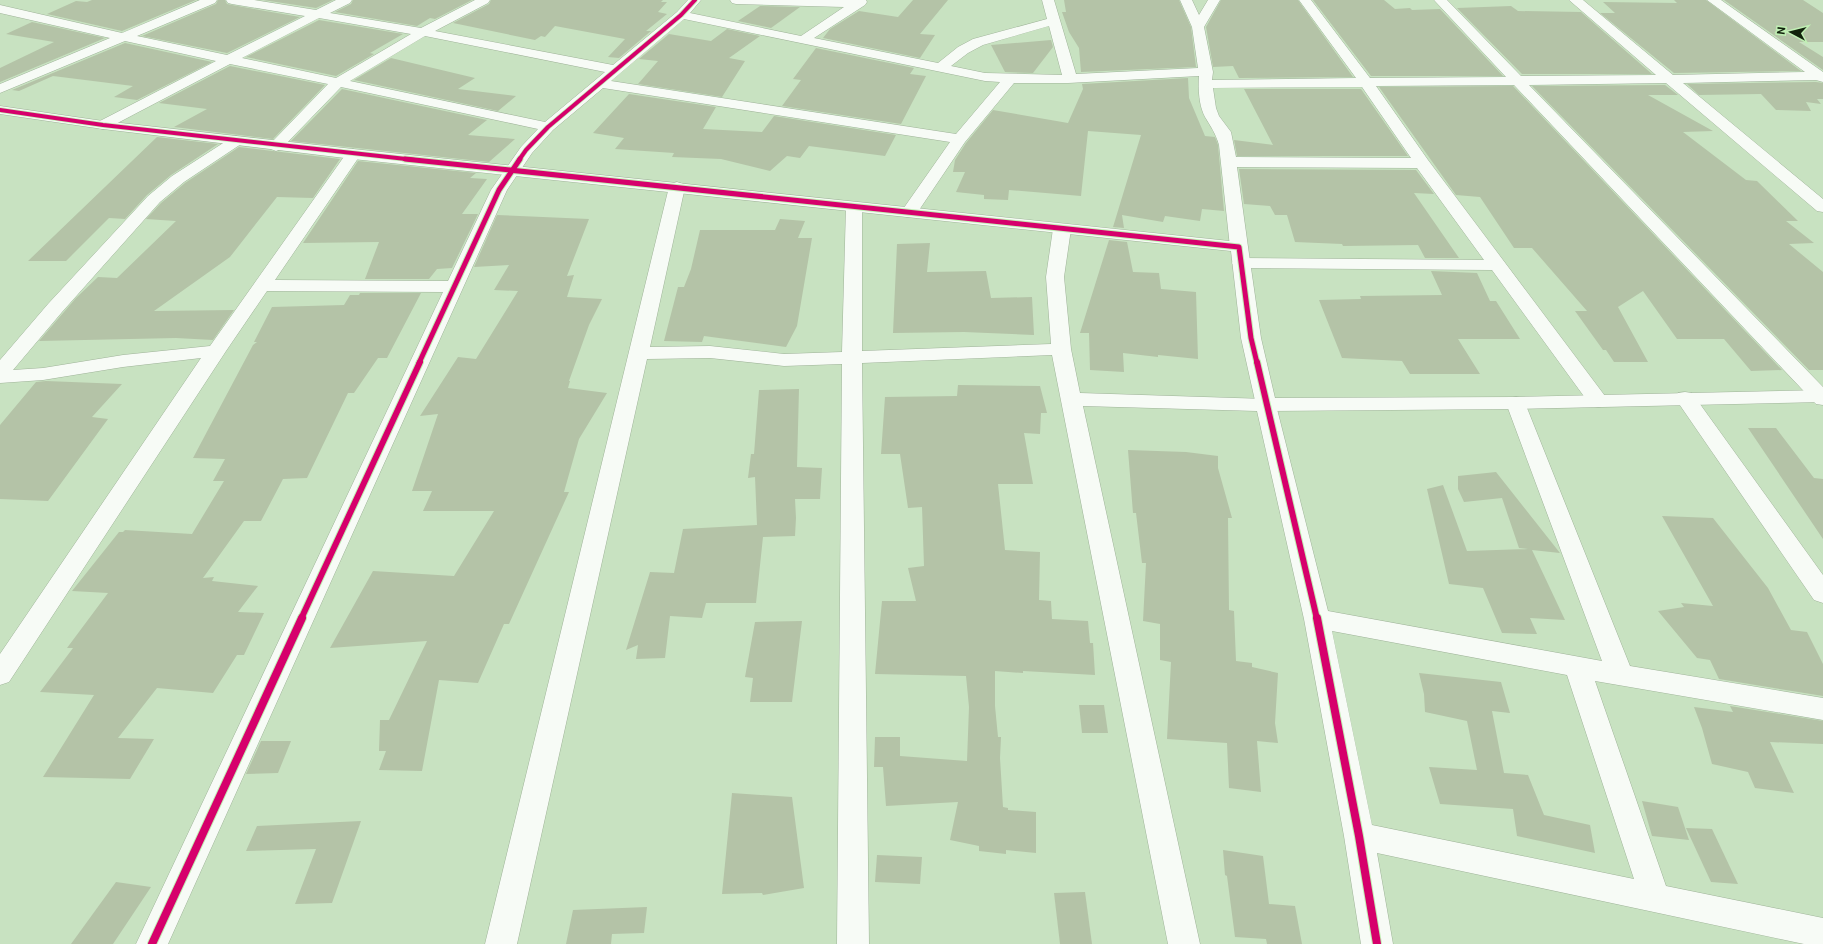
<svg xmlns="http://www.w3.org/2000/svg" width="1823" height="944" font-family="Roboto,sans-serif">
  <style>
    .building { fill: #b4c3a7 }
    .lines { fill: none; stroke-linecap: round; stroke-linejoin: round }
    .minor-casing { stroke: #9fb399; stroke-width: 1 }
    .tertiary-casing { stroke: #9fb399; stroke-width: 1 }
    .minor { fill: #f7fbf6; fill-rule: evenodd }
    .tertiary { fill: #f7fbf6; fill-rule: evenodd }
    .cycleway-far3-casing { stroke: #c0efb4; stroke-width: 5.5 }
    .cycleway-far2-casing { stroke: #c0efb4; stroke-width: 7 }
    .cycleway-far1-casing { stroke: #c0efb4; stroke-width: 8 }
    .cycleway-casing { stroke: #c0efb4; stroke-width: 10 }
    .cycleway-far3 { stroke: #d6006c; stroke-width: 4 }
    .cycleway-far2 { stroke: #d6006c; stroke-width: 5 }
    .cycleway-far1 { stroke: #d6006c; stroke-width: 6 }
    .cycleway { stroke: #d6006c; stroke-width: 8 }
  </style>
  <rect width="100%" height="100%" fill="#c8e2c1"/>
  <!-- building -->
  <g class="building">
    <polygon points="92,0 196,0 122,31 47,14 76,1 87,2"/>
    <polygon points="218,0 225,0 227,4 232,5 300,17 227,53 142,36 216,4"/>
    <polygon points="263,0 333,0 316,8"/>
    <polygon points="353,0 472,0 435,19 430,18 417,26 335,12 351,4"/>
    <polygon points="491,0 663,0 661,2 667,2 658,12 667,14 646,31 651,31 619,58 608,57 625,39 555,26 545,37 541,36 535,40 453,23 489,4"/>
    <polygon points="913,0 948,0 920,34 935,35 920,58 823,38 830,29 859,11 898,17"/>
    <polygon points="1064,0 1179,0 1191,27 1196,67 1081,72 1079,48 1069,32 1062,12 1066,12"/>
    <polygon points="1221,0 1298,0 1353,77 1239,78 1233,66 1213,67 1206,27"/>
    <polygon points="1313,0 1384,0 1395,9 1410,8 1412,10 1440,9 1503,76 1371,76"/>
    <polygon points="1674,0 1706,0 1801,71 1674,73 1600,13 1615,13 1603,2 1677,3"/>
    <polygon points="1724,0 1803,0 1823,13 1823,42 1799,42 1823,57 1823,70"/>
    <polygon points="760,6 800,7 771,28 738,21"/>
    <polygon points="1511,6 1518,11 1581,12 1652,74 1522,74 1457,8"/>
    <polygon points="319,20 403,34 370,53 374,54 336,76 246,57"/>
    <polygon points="32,22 105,38 0,82 0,68 54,42 6,34"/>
    <polygon points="727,29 760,36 729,58 745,61 722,97 638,84 658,61 639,59 669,34 711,41"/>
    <polygon points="1051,40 1053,47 1033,73 1005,72 991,45"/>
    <polygon points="125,43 212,62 137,100 114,97 133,86 53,76 19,91 12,90"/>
    <polygon points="816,48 914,68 910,74 926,76 901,124 782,106 801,80 793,79"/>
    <polygon points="391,58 475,78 458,89 516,96 498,111 354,80"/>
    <polygon points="230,66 325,85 273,139 174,127 207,109 159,103"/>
    <polygon points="1188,78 1189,98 1205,136 1215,137 1218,145 1224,211 1202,209 1200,221 1165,216 1163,222 1122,215 1124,228 1113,227 1141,135 1088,131 1081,196 1009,190 1008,200 984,199 984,195 956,192 965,172 953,172 955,160 966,143 993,110 1068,123 1083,89 1082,84"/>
    <polygon points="1816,82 1823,83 1823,99 1817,99 1821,104 1806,102 1811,111 1776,110 1761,94 1699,95 1687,84"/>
    <polygon points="1665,85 1678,95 1648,95 1713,131 1683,132 1746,180 1757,181 1798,221 1786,221 1814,243 1789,244 1823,272 1823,370 1809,370 1532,86"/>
    <polygon points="1513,86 1782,370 1751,371 1724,339 1677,339 1643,291 1618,307 1648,362 1614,362 1606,350 1603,350 1575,311 1587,311 1532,248 1514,248 1480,197 1456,195 1379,87"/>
    <polygon points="342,89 487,120 468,135 515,139 489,162 291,141"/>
    <polygon points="1244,89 1361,89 1408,156 1237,156 1234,140 1273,145"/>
    <polygon points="629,94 716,107 703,129 762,132 774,116 896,135 885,156 809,146 800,158 787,156 770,171 721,159 672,157 674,153 615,149 624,138 593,133"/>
    <polygon points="157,137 218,144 171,175 147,195 125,219 109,218 66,261 28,261"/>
    <polygon points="239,147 340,159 313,198 277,197 230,257 154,311 234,310 213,340 176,338 39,341 76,298 98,277 117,278 176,221 146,219 161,203 185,183"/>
    <polygon points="358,161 476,173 470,178 487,179 462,214 478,214 452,268 437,269 429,279 365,279 379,242 303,243"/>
    <polygon points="1239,169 1416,170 1434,194 1414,193 1459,258 1425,258 1418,245 1343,246 1342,244 1295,242 1287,215 1275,215 1270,206 1244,204"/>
    <polygon points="497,215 589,219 567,276 574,275 567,297 602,299 589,325 569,381 570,381 568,388 607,393 579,439 564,492 569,492 509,624 504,624 478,683 439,680 422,771 379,770 386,751 379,751 380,720 389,720 427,641 330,648 373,571 454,576 494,511 423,511 432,491 412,491 438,414 420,416 458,357 476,359 518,291 494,290 509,265 474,267"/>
    <polygon points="780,219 805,221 798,238 812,238 797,326 786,347 704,336 702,342 664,341 678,287 684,287 691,269 700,230 775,230"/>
    <polygon points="1109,240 1127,242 1133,272 1159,273 1161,289 1196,292 1198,359 1158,355 1158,357 1123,353 1124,372 1090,370 1089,333 1080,333"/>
    <polygon points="930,243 927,272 986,271 991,298 1032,297 1034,335 964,332 893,333 897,244"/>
    <polygon points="1431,271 1477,273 1490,301 1496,301 1520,339 1458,339 1480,374 1410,374 1402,361 1342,358 1319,300 1361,299 1360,296 1442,295"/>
    <polygon points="360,293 421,293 387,358 378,358 354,393 348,393 307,478 283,479 261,521 244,521 203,578 214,577 212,581 258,586 238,612 264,613 244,655 237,655 213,693 157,688 118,738 154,739 130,779 43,777 94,695 40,692 73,648 67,648 108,593 72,591 119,532 123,532 125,530 192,534 224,481 213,481 225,459 193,458 253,345 257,342 254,342 272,307 344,305 350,295 359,295"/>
    <polygon points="46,381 122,384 92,417 108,419 48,501 0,499 0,425 36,382"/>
    <polygon points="958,385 1040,386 1047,413 1041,413 1040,434 1024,433 1033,484 998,484 1005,550 1040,552 1039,600 1051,601 1052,619 1088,621 1090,643 1093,643 1095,675 1023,671 1023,673 995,671 995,706 998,737 1001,737 1000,758 1003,807 1008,808 1008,810 1036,812 1036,853 1006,850 1006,854 979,851 979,846 950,840 958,802 886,806 883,767 874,767 875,737 900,737 900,756 967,761 969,707 966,676 875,674 882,601 916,601 908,568 924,566 922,507 908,508 900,454 881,454 885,397 957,396"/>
    <polygon points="799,389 797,467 822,468 820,499 795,499 796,518 795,536 763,537 756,603 706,603 702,618 670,616 665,658 636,659 638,645 626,650 650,572 674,573 683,529 757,525 755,477 748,478 751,454 754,454 759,390"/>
    <polygon points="1748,428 1776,428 1814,478 1823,479 1823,539"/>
    <polygon points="1128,450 1186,452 1218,456 1218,468 1232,518 1228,518 1229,610 1234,611 1236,661 1252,663 1252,667 1278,673 1275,723 1278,743 1257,741 1261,792 1229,788 1227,743 1167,739 1171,662 1160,660 1160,624 1143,621 1146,563 1142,563 1136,513 1133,513"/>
    <polygon points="1496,472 1560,553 1532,550 1565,620 1530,618 1537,634 1502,633 1483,588 1449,584 1427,489 1443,485 1467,551 1528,549 1519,548 1502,498 1464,502 1458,489 1458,476"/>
    <polygon points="1662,516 1713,518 1768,588 1791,630 1807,632 1823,664 1823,696 1719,679 1710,660 1697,658 1658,611 1684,607 1681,603 1713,606"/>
    <polygon points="802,621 792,702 750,702 753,678 745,677 755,622"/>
    <polygon points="1419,673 1501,682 1510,713 1492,711 1504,773 1528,775 1544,815 1590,825 1595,853 1517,836 1513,809 1440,804 1429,767 1477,770 1467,721 1425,712 1424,694"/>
    <polygon points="1079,705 1104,705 1108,733 1082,733"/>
    <polygon points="1730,706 1823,721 1823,744 1770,742 1794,793 1755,788 1748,772 1712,764 1702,728 1694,707 1733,712"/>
    <polygon points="261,741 291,741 278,773 246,774"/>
    <polygon points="732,793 792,797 804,888 763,895 762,893 722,894"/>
    <polygon points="1642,801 1678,807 1689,840 1652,836"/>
    <polygon points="361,821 332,903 295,904 316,849 246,851 257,826"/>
    <polygon points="1686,828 1712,829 1738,884 1711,882"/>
    <polygon points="1223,850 1263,856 1269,904 1295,906 1302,944 1267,944 1266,939 1235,937 1227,876 1225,875"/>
    <polygon points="877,855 922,857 920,884 875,882"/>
    <polygon points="116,882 151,887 113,944 71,944"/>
    <polygon points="1085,892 1092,944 1060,944 1054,893"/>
    <polygon points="647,907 644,933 612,934 611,944 566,944 573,910"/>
  </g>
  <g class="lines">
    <defs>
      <g id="minor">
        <path d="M 200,0 L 217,0 L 215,3 L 137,36 L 227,55 L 305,16 L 232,4 L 228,3 L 226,0 L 254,0 L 316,10 L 336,0 L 352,0 L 350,3 L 330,13 L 421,28 L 475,0 L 490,0 L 488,3 L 435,31 L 613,65 L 677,12 L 688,0 L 701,0 L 690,13 L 801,36 L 844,7 L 736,4 L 732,3 L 730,0 L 866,0 L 867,2 L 865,5 L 814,38 L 938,63 L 958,47 L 973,39 L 1047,19 L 1042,0 L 1054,0 L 1076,74 L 1198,68 L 1192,27 L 1180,0 L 1192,0 L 1199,15 L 1208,0 L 1220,0 L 1204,27 L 1213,72 L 1212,80 L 1356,78 L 1299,0 L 1311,0 L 1370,78 L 1506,77 L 1434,0 L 1447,0 L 1521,76 L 1656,75 L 1569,0 L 1583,0 L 1673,75 L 1805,72 L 1707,0 L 1721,0 L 1823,72 L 1823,82 L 1816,80 L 1683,83 L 1823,199 L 1823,212 L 1817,211 L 1666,83 L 1529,85 L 1823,387 L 1823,405 L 1816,404 L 1514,85 L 1376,86 L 1428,160 L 1605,396 L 1608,401 L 1605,406 L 1598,407 L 1591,406 L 1492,270 L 1241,268 L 1235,267 L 1232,263 L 1235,259 L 1241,258 L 1484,260 L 1417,168 L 1237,167 L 1248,247 L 1245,251 L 1239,252 L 1233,251 L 1230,247 L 1219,145 C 1216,134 1211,127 1205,117 C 1199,106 1198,89 1199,76 L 1068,83 L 1014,83 L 965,142 L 915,216 L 909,217 L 903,216 L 901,212 L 950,142 L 603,88 L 553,130 L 532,153 L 507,190 L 168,944 L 136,944 L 443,292 L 267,291 L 226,351 L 9,682 L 0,685 L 0,654 L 201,358 L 123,367 L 43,380 L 0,383 L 0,360 L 48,304 L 148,196 L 172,176 L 231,138 L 236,136 L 241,138 L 244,141 L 241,144 L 184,182 L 160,202 L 62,312 L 13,370 L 43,368 L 123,355 L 210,346 L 348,151 L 353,149 L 358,151 L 361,154 L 275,280 L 448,281 L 491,190 L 521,147 L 538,129 L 341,87 L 281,149 L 276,151 L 271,149 L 268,146 L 271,143 L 328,84 L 230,64 L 108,128 L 103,129 L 98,128 L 96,125 L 98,122 L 216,61 L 125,41 L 0,93 L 0,84 L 110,38 L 0,13 L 0,5 L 122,33 ZM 319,18 L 411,34 L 336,78 L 242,58 ZM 684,19 L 985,81 L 1000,82 L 956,134 L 611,81 ZM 1049,26 L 1062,75 L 985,73 L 951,66 L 968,53 L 983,45 ZM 425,36 L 605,72 L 545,122 L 350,81 ZM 1362,87 L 1411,158 L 1236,157 L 1231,132 L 1219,116 L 1216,108 L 1213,88 Z"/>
        <path d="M 677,182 L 683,184 L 685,187 L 650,347 L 710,346 L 784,354 L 842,352 L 846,207 L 848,203 L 854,202 L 860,203 L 862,207 L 862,351 L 1051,344 L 1046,277 L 1053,229 L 1056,225 L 1062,224 L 1068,225 L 1071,229 L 1064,277 L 1071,349 L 1080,393 L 1266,399 L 1273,400 L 1276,405 L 1328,611 L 1602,661 L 1506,403 L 1509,398 L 1516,397 L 1523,398 L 1630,666 L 1823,698 L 1823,720 L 1595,681 L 1666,886 L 1823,918 L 1823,944 L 1804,944 L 1377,853 L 1393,944 L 1361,944 L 1344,836 L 1304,619 L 1257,411 L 1083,406 L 1200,944 L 1168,944 L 1052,355 L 862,363 L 869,944 L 837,944 L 842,364 L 784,366 L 710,358 L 647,359 L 517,944 L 485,944 L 669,187 L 671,184 ZM 1332,631 L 1567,675 L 1634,879 L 1372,825 Z"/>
        <polygon points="1685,392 1692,393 1823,575 1823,603 1814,600 1675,398 1678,393"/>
      </g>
      <polygon id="tertiary" points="0,106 103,121 353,149 1239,242 1245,243 1248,247 1261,338 1275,398 1516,397 1823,390 1823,402 1516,409 1266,411 1259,410 1256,405 1241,338 1231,251 353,159 103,129 0,114"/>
    </defs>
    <!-- minor casing -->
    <use href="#minor" class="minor-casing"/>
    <!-- tertiary casing -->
    <use href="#tertiary" class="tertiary-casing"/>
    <!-- minor -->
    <use href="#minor" class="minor"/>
    <!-- tertiary -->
    <use href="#tertiary" class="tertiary"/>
    <defs>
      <g id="cycleway-far3">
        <polyline points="0,110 103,125 415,160"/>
        <polyline points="519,160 526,150 548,127 681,15 695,0"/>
      </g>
      <g id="cycleway-far2">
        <polyline points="405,159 1239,247 1251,338 1257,363"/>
        <polyline points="419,363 499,190 520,159"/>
      </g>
      <g id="cycleway-far1">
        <polyline points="1257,362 1317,619"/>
        <polyline points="301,619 420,362"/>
      </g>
      <g id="cycleway">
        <polyline points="1317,618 1359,836 1377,944"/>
        <polyline points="152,944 302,618"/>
      </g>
    </defs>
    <!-- cycleway-far3 casing -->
    <use href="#cycleway-far3" class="cycleway-far3-casing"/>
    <!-- cycleway-far2 casing -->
    <use href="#cycleway-far2" class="cycleway-far2-casing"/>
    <!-- cycleway-far1 casing -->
    <use href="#cycleway-far1" class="cycleway-far1-casing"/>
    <!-- cycleway casing -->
    <use href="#cycleway" class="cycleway-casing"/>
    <!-- cycleway-far3 -->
    <use href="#cycleway-far3" class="cycleway-far3"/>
    <!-- cycleway-far2 -->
    <use href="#cycleway-far2" class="cycleway-far2"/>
    <!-- cycleway-far1 -->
    <use href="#cycleway-far1" class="cycleway-far1"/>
    <!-- cycleway -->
    <use href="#cycleway" class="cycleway"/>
  </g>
  <!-- north arrow -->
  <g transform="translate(1791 32) rotate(277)" stroke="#c0efb4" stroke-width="3" paint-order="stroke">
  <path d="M0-3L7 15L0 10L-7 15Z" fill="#12230d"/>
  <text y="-6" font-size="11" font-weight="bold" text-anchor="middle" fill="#12230d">N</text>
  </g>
</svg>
